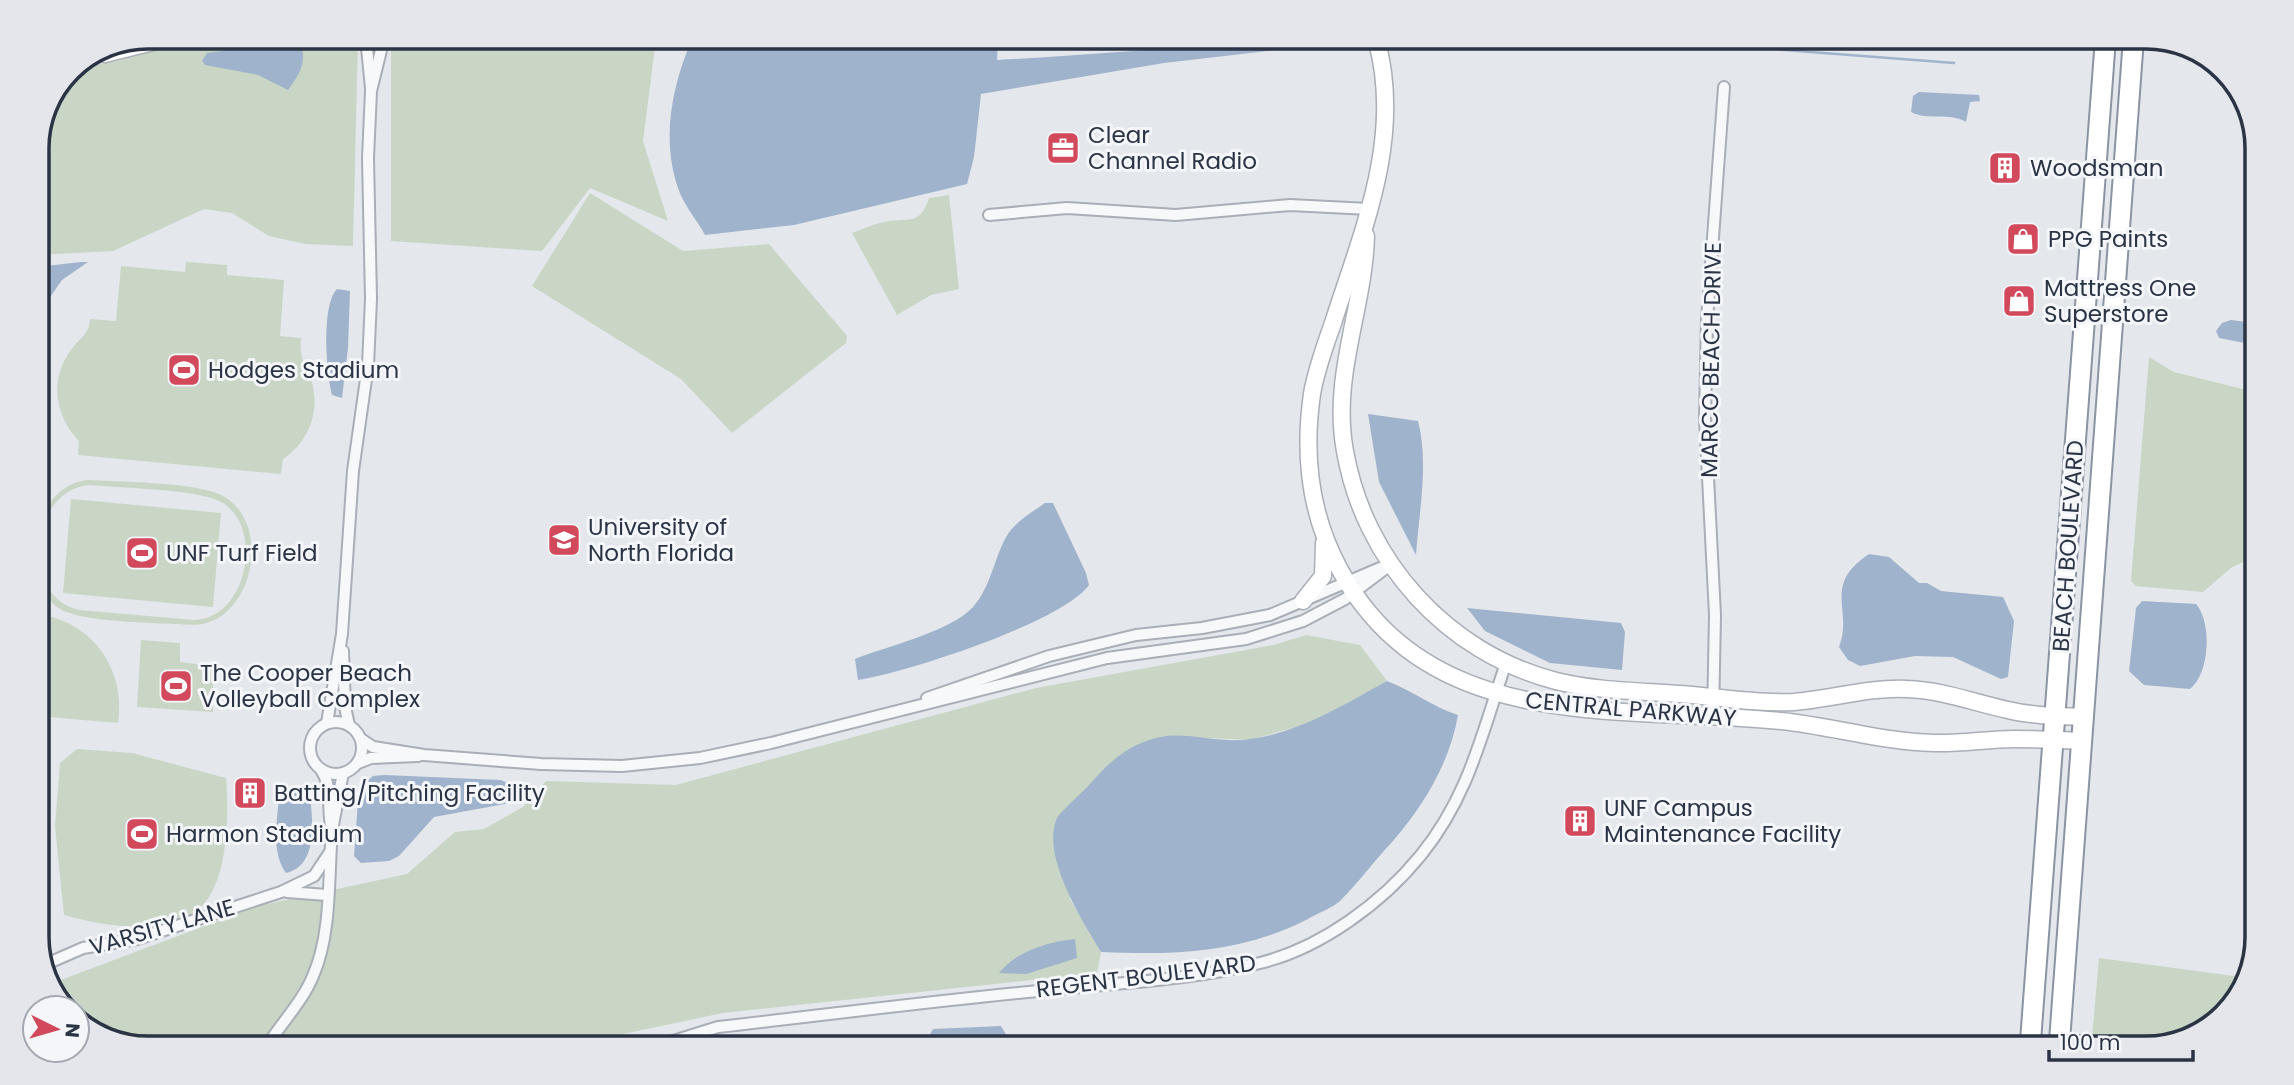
<svg xmlns="http://www.w3.org/2000/svg" width="2294" height="1085" font-family="Poppins,sans-serif">
  <style>
    .green { fill: #c9d6c5; fill-rule: evenodd }
    .water { fill: #9fb4cc }
    .lines { fill: none; stroke-linecap: round; stroke-linejoin: round }
    .stream { stroke: #9fb4cc; stroke-width: 2.5 }
    .street-casing { stroke: #a9aeb7; stroke-width: 14 }
    .secondary-casing { stroke: #a9aeb7; stroke-width: 19 }
    .highway-casing { stroke: #8b94a3; stroke-width: 23 }
    .street { stroke: #f7f8fa; stroke-width: 10 }
    .secondary { stroke: #fff; stroke-width: 16 }
    .highway { stroke: #fff; stroke-width: 19 }
    .labels { text-anchor: middle; dominant-baseline: central; stroke-width: 6; stroke-linejoin: round; paint-order: stroke }
    .poi-label { font-size: 23px; fill: #2b3445; stroke: #f4f6f9; text-anchor: start }
    .street-label { font-size: 23px; fill: #2b3445; stroke: #f4f6f9 }
    .rim { fill: none; stroke: #2b3445; stroke-width: 3.5 }
  </style>
  <rect width="100%" height="100%" fill="#e4e7ec"/>
  <!-- green -->
  <g class="green">
    <polygon points="203,37 358,38 353,246 305,244 269,236 232,213 204,209 113,251 37,255 37,141 70,69 118,61"/>
    <polygon points="401,38 656,39 643,141 668,221 590,188 542,251 391,241 391,49"/>
    <polygon points="590,193 683,251 769,244 847,336 846,343 732,433 681,379 532,286"/>
    <path d="M 949,195 L 959,289 L 931,295 L 897,315 L 852,233 C 863,229 874,224 884,222 C 907,217 920,227 929,198 Z"/>
    <path d="M 186,262 L 227,265 L 227,275 L 284,280 L 280,336 L 301,338 C 299,360 305,361 311,380 C 321,410 309,442 283,459 L 281,474 L 78,455 L 79,441 C 55,417 49,379 71,350 C 80,337 89,335 90,319 L 116,321 L 121,266 L 185,272 Z"/>
    <polygon points="2149,357 2174,372 2255,392 2253,558 2232,567 2203,592 2136,586 2131,581"/>
    <path d="M 88,480 C 119,482 202,482 225,497 C 273,527 252,622 195,625 C 165,623 86,623 62,610 C 18,586 28,486 88,480 ZM 90,485 C 119,488 202,489 223,503 C 265,530 246,619 194,620 L 80,610 C 19,598 29,489 90,485 Z"/>
    <polygon points="71,499 221,513 213,607 63,593"/>
    <path d="M 37,614 C 92,621 126,669 118,723 L 37,716 Z"/>
    <path d="M 1306,635 L 1360,645 L 1387,681 L 1311,723 L 1249,740 L 1162,736 L 1058,818 L 1070,899 L 1101,952 L 1097,973 L 723,1013 L 585,1042 L 105,1040 L 77,1017 L 77,1008 C 60,1008 55,999 50,984 L 258,906 L 407,874 L 455,832 L 484,829 L 523,807 L 546,781 L 676,785 L 1036,688 L 1274,645 Z"/>
    <polygon points="141,640 180,643 180,662 213,666 213,712 137,707"/>
    <path d="M 77,749 L 132,753 L 226,778 C 229,813 229,888 196,911 C 160,936 103,926 64,915 L 55,826 L 60,763 Z"/>
    <polygon points="2099,958 2249,978 2249,980 2208,1030 2147,1048 2091,1048"/>
    <polygon points="1861,1041 2005,1042 2004,1048 1855,1047"/>
  </g>
  <!-- water -->
  <g class="water">
    <path d="M 692,39 L 998,40 L 997,60 C 1114,54 1230,41 1347,42 L 1164,63 L 981,94 L 974,157 L 967,184 L 794,225 L 705,235 C 697,220 683,204 678,188 C 661,138 672,86 692,39 Z"/>
    <path d="M 299,40 C 308,61 301,72 288,90 L 258,75 L 205,65 L 202,61 L 207,53 Z"/>
    <path d="M 1919,92 L 1979,95 L 1980,101 L 1970,102 L 1966,122 C 1950,112 1928,121 1911,112 L 1913,96 Z"/>
    <polygon points="81,262 88,262 62,280 48,300 37,301 37,267"/>
    <path d="M 337,289 L 350,291 L 348,348 L 342,398 L 332,395 C 326,373 321,305 337,289 Z"/>
    <polygon points="2231,320 2255,323 2255,345 2219,338 2216,331 2222,323"/>
    <path d="M 1368,414 L 1418,421 C 1429,463 1419,512 1416,555 L 1379,482 Z"/>
    <path d="M 1045,503 L 1053,503 L 1086,573 L 1089,585 C 1063,622 905,673 858,680 L 855,659 C 887,646 950,632 973,607 C 990,588 994,560 1005,539 C 1013,523 1031,513 1045,503 Z"/>
    <path d="M 1869,554 L 1889,557 L 1919,583 L 1927,583 L 1941,591 L 2003,597 L 2014,621 L 2008,677 L 2001,679 L 1953,657 L 1915,656 L 1860,666 L 1848,660 L 1839,647 C 1854,610 1821,586 1869,554 Z"/>
    <path d="M 2142,601 L 2196,604 C 2212,622 2210,673 2190,689 L 2144,685 L 2129,671 L 2136,608 Z"/>
    <polygon points="1467,608 1621,623 1625,632 1622,670 1550,663 1485,631"/>
    <path d="M 1387,681 C 1413,691 1433,707 1458,715 C 1450,762 1424,805 1393,841 C 1375,860 1359,882 1340,901 C 1332,908 1318,913 1308,919 C 1239,954 1175,955 1101,952 C 1083,922 1040,855 1057,818 C 1062,810 1083,792 1090,784 C 1111,760 1129,744 1160,737 C 1188,731 1221,744 1250,739 C 1301,732 1343,705 1387,681 Z"/>
    <polygon points="384,775 501,780 514,786 517,795 510,803 434,817 399,856 389,861 361,863 354,856 359,788 373,776"/>
    <path d="M 301,790 L 310,796 C 313,822 318,866 286,873 C 271,852 277,822 279,797 L 285,791 Z"/>
    <path d="M 1075,939 L 1077,958 L 1026,974 L 999,973 C 1017,951 1047,942 1075,939 Z"/>
    <polygon points="1001,1026 1011,1043 925,1043 933,1029"/>
  </g>
  <g class="lines">
    <!-- stream -->
    <polyline class="stream" points="1694,43 1954,63"/>
    <defs>
      <g id="street">
        <polyline points="366,38 371,88"/>
        <polyline points="989,215 1067,208 1176,215 1290,205 1369,209"/>
        <polyline points="343,651 345,707 349,725"/>
        <polyline points="927,698 1049,656 1136,635 1202,628 1270,615 1380,568"/>
        <polyline points="1713,717 1715,615 1705,418 1707,320 1724,87"/>
        <circle cx="336" cy="748" r="26"/>
        <polyline points="327,723 342,634 353,471 368,365 371,299 368,158 371,91 384,38"/>
        <polyline points="361,739 373,747 424,755 541,764 622,766 700,758 771,743 1107,658 1246,639 1303,621 1345,599 1390,565"/>
        <polyline points="358,763 371,758 418,756"/>
        <polyline points="332,830 343,773"/>
        <polyline points="287,892 327,895"/>
        <polyline points="44,965 83,948 137,939 281,892 314,876 330,852"/>
        <path d="M 271,1040 C 285,1019 303,1000 313,976 C 332,933 328,877 332,830 C 326,809 334,789 321,770"/>
        <path d="M 670,1042 L 718,1027 C 825,1015 932,1001 1039,991 C 1112,983 1189,981 1260,963 C 1321,948 1382,903 1421,855 C 1469,796 1482,733 1506,663"/>
      </g>
      <g id="secondary">
        <path d="M 1377,42 C 1403,139 1362,232 1333,323 C 1325,346 1316,370 1312,394 C 1303,456 1310,515 1340,570 C 1431,736 1621,705 1781,721 C 1831,726 1883,742 1934,743 C 1961,744 1988,739 2014,739 C 2037,739 2059,740 2082,741"/>
        <polyline points="105,54 173,37"/>
        <path d="M 1366,236 C 1364,309 1331,377 1345,451 C 1364,561 1447,653 1556,681 C 1597,691 1639,691 1680,694 C 1718,697 1757,704 1794,702 C 1832,699 1869,687 1907,689 C 1942,690 1975,703 2008,710 C 2032,716 2059,716 2084,717"/>
        <polyline points="1303,601 1323,576 1324,543"/>
      </g>
      <g id="highway">
        <polyline points="2030,1048 2105,45"/>
        <polyline points="2059,1048 2133,45"/>
      </g>
    </defs>
    <!-- street casing -->
    <use href="#street" class="street-casing"/>
    <!-- secondary casing -->
    <use href="#secondary" class="secondary-casing"/>
    <!-- highway casing -->
    <use href="#highway" class="highway-casing"/>
    <!-- street -->
    <use href="#street" class="street"/>
    <!-- secondary -->
    <use href="#secondary" class="secondary"/>
    <!-- highway -->
    <use href="#highway" class="highway"/>
  </g>
  <!-- icons -->
  <defs>
    <symbol id="office-square" viewBox="-11 -11 22 22"><rect x="-9" y="-9" width="18" height="18" rx="4" fill="#d1495b" stroke="#f4f6f9"/><path d="M-6-3h4V-5.5h4V-3h4V5H-6ZM-1-4.5V-3h2v-1.5ZM-6 0V1H6V0Z" fill="#fff"/></symbol>
    <symbol id="building-square" viewBox="-11 -11 22 22"><rect x="-9" y="-9" width="18" height="18" rx="4" fill="#d1495b" stroke="#f4f6f9"/><path d="M-4-6H4V6H1V3H-1V6H-4ZM-2.5-4.3h1.7v1.8h-1.7ZM.8-4.3h1.7v1.8H.8ZM-2.5-1h1.7V.8h-1.7ZM.8-1h1.7V.8H.8Z" fill="#fff"/></symbol>
    <symbol id="shop-square" viewBox="-11 -11 22 22"><rect x="-9" y="-9" width="18" height="18" rx="4" fill="#d1495b" stroke="#f4f6f9"/><path d="M-5-2.5h2.3a2.7 3.5 0 0 1 5.4 0H5L5.5 6h-11ZM-1.5-2.5h3a1.5 2.3 0 0 0-3 0Z" fill="#fff"/></symbol>
    <symbol id="stadium-square" viewBox="-11 -11 22 22"><rect x="-9" y="-9" width="18" height="18" rx="4" fill="#d1495b" stroke="#f4f6f9"/><path d="M0-5a6.5 5 0 1 0 0 10a6.5 5 0 1 0 0-10ZM-3.5-1.8h7v3.6h-7Z" fill="#fff"/></symbol>
    <symbol id="university-square" viewBox="-11 -11 22 22"><rect x="-9" y="-9" width="18" height="18" rx="4" fill="#d1495b" stroke="#f4f6f9"/><path d="M0-5L7-2L0 1L-7-2ZM-4 1L0 2.5L4 1V4Q0 6-4 4Z" fill="#fff"/></symbol>
  </defs>
  <g fill-rule="evenodd">
    <use href="#office-square" x="1044" y="129" width="38" height="38"/>
    <use href="#building-square" x="1986" y="149" width="38" height="38"/>
    <use href="#shop-square" x="2004" y="220" width="38" height="38"/>
    <use href="#shop-square" x="2000" y="282" width="38" height="38"/>
    <use href="#stadium-square" x="165" y="351" width="38" height="38"/>
    <use href="#university-square" x="545" y="521" width="38" height="38"/>
    <use href="#stadium-square" x="123" y="534" width="38" height="38"/>
    <use href="#stadium-square" x="157" y="667" width="38" height="38"/>
    <use href="#building-square" x="231" y="774" width="38" height="38"/>
    <use href="#building-square" x="1561" y="802" width="38" height="38"/>
    <use href="#stadium-square" x="123" y="815" width="38" height="38"/>
  </g>
  <g class="labels">
    <!-- poi labels -->
    <g class="poi-label">
      <text x="1088" y="135">Clear<tspan x="1088" dy="26">Channel Radio</tspan></text>
      <text x="2030" y="168">Woodsman</text>
      <text x="2048" y="239">PPG Paints</text>
      <text x="2044" y="288">Mattress One<tspan x="2044" dy="26">Superstore</tspan></text>
      <text x="208" y="370">Hodges Stadium</text>
      <text x="588" y="527">University of<tspan x="588" dy="26">North Florida</tspan></text>
      <text x="166" y="553">UNF Turf Field</text>
      <text x="200" y="673">The Cooper Beach<tspan x="200" dy="26">Volleyball Complex</tspan></text>
      <text x="274" y="793">Batting/Pitching Facility</text>
      <text x="1604" y="808">UNF Campus<tspan x="1604" dy="26">Maintenance Facility</tspan></text>
      <text x="166" y="834">Harmon Stadium</text>
    </g>
    <!-- street labels -->
    <g class="street-label">
      <text transform="translate(1711 360) rotate(-89)">MARCO BEACH DRIVE</text>
      <text transform="translate(2068 546) rotate(-86)">BEACH BOULEVARD</text>
      <text transform="translate(1631 709) rotate(5)">CENTRAL PARKWAY</text>
      <text transform="translate(162 927) rotate(-16)">VARSITY LANE</text>
      <text transform="translate(1146 976) rotate(-7)">REGENT BOULEVARD</text>
    </g>
  </g>
  <!-- crop -->
  <path d="M0 0H2294V1085H0ZM148 49H2146A99 99 0 0 1 2245 148V937A99 99 0 0 1 2146 1036H148A99 99 0 0 1 49 937V148A99 99 0 0 1 148 49Z" fill="#e4e6eb" fill-rule="evenodd"/>
  <path class="rim" d="M148 49H2146A99 99 0 0 1 2245 148V937A99 99 0 0 1 2146 1036H148A99 99 0 0 1 49 937V148A99 99 0 0 1 148 49Z"/>
  <!-- north arrow -->
  <g transform="translate(56 1029) rotate(95)"><circle r="33" fill="#f4f6f9" stroke="#a4a8b1" stroke-width="2"/>
  <path d="M0-5L12 26L0 18L-12 26Z" fill="#d1495b"/>
  <text y="-10" font-size="19" font-weight="bold" text-anchor="middle" fill="#2b3445">N</text>
  </g>
  <!-- scale -->
  <path d="M2049 1050v10h144v-10" fill="none" stroke="#2b3445" stroke-width="3.5"/>
  <text x="2060" y="1050" font-size="21" fill="#2b3445" stroke="#f4f6f9" stroke-width="5" paint-order="stroke">100 m</text>
</svg>
